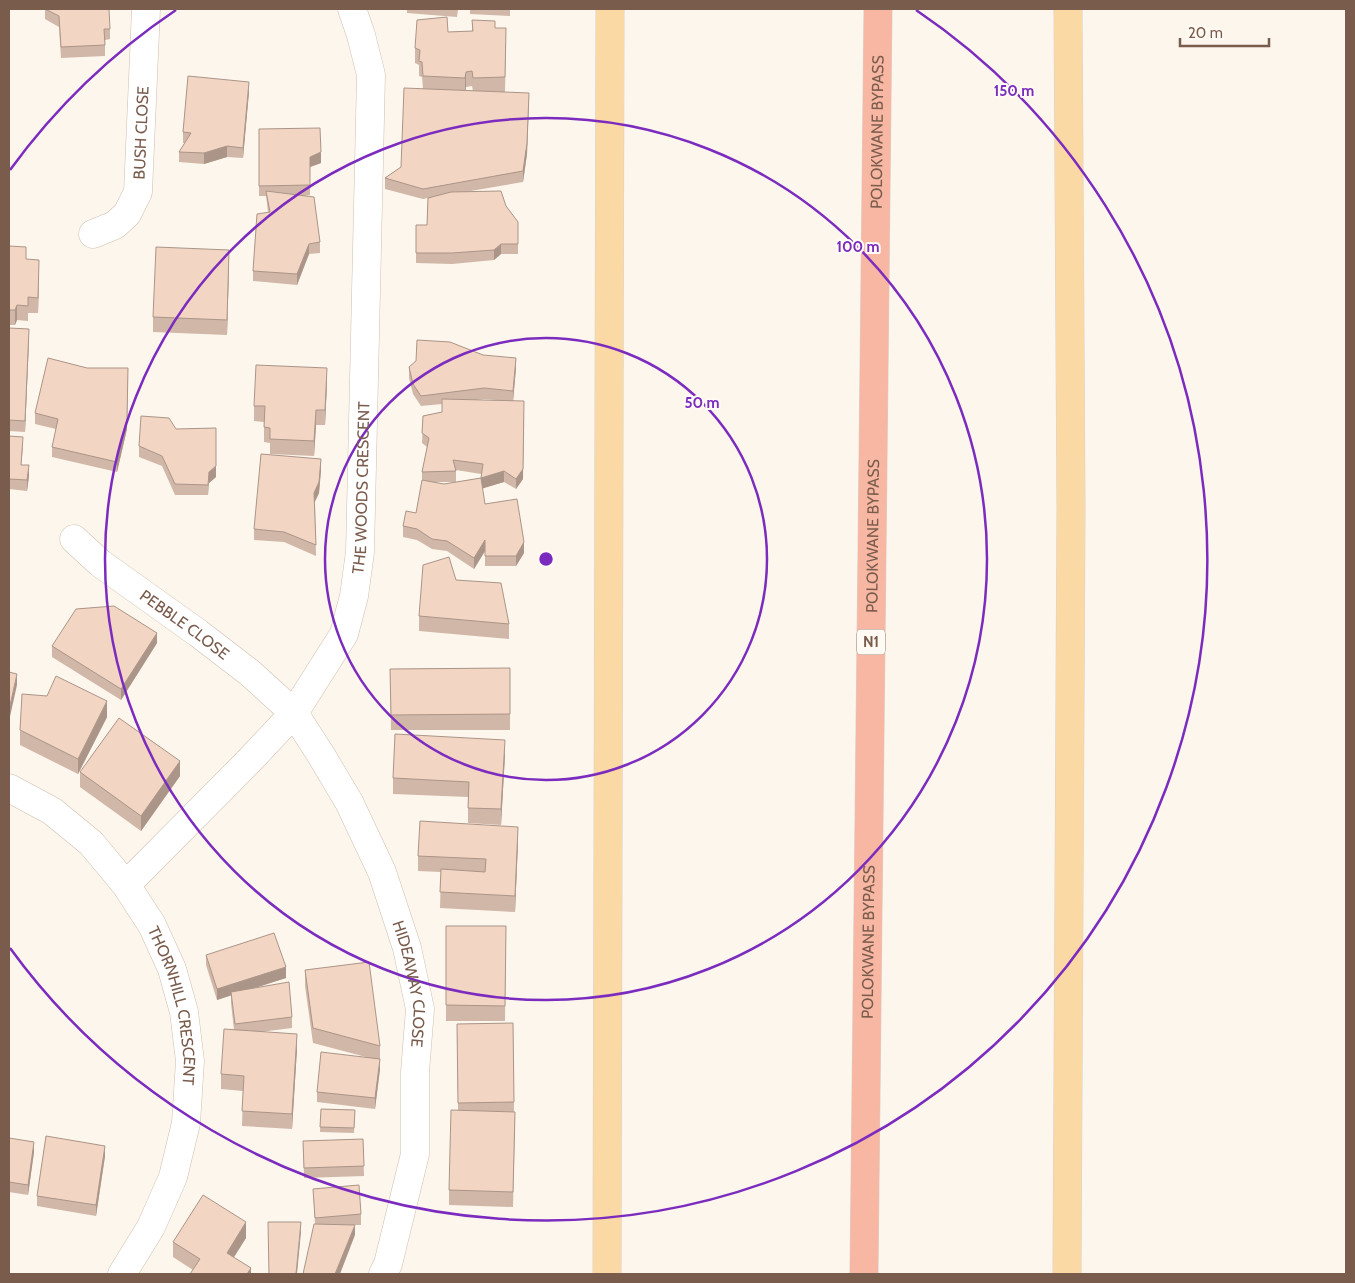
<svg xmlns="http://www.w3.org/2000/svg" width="1355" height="1283" font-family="Cabin,sans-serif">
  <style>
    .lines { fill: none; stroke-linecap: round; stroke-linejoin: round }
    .street-casing { stroke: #d1beb0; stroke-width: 29 }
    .primary-casing { stroke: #dad1cd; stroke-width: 29 }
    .highway-casing { stroke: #dad1cd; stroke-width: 29 }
    .street { stroke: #fff; stroke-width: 28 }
    .primary { stroke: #fbd9a5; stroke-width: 28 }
    .highway { stroke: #f7b7a3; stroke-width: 28 }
    .wall { fill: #d1b7a8; fill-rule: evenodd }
    .shaded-wall { fill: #aa9588 }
    .building { fill: #f3d5c3; stroke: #aa9588 }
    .ring { fill: none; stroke: #7b2cbf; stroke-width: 2.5 }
    .labels { text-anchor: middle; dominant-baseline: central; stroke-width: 4; stroke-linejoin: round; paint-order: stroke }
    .shield { fill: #fffaf3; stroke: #a28b7f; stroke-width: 1 }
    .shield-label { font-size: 15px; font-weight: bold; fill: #7a5c4d }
    .street-label { font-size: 16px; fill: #7a5c4d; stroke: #fffaf3 }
    .centre { fill: #7b2cbf; stroke: #fffaf3; stroke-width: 2.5 }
    .ring-label { font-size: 15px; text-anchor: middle; font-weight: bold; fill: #7b2cbf; stroke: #fffaf3; stroke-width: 4; stroke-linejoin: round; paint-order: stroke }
  </style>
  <rect width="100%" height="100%" fill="#fdf6ec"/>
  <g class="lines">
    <defs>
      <g id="street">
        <path id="s1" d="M 93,234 L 115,225 L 127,214 L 138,192 L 146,9"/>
        <path id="s2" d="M 74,539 L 100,563 L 198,633 L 250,673 L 294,713 L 321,755 L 349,802 L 382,872 L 407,948 L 420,1009 L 415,1072 L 415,1154 L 388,1264 L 383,1274"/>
        <path id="s3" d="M 9,788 L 52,811 L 91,843 L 126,885 L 152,925 L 172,969 L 184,1012 L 190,1061 L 186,1123 L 173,1177 L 151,1227 L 122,1274"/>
        <path id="s4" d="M 126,885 L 249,761 L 294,713 L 344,634 L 354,596 L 360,552 L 371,75 L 361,35 L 352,9"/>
      </g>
      <g id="primary">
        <polyline points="607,1274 610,9"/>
        <polyline points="1067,1274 1071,507 1068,9"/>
      </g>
      <g id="highway">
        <path id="s5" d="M 864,1274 L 878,9"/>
      </g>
    </defs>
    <!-- street casing -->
    <use href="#street" class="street-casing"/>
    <!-- primary casing -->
    <use href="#primary" class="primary-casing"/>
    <!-- highway casing -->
    <use href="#highway" class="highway-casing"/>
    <!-- street -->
    <use href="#street" class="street"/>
    <!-- primary -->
    <use href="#primary" class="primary"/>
    <!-- highway -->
    <use href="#highway" class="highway"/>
  </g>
  <!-- wall -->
  <g class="wall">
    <polygon points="45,9 110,29 110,39 105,40 105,56 61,58 59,27 45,19"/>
    <polygon points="407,9 458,9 457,17 407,13"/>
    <polygon points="470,9 510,9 510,16 470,14"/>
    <path d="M 472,20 L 495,28 L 506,43 L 505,92 L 529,103 L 527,154 L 523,182 L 465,192 L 506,206 L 518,222 L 518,254 L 501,254 L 494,260 L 452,264 L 416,263 L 416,225 L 427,225 L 428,198 L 423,199 L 385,189 L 385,178 L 401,167 L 423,89 L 422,77 L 419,76 L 419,65 L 415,63 L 415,48 L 448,32 L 472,31 ZM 472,86 L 473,91 L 466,90 L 466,87 Z"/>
    <polygon points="249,92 243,158 227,157 204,164 179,162 179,152 185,143 183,143 183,132"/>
    <polygon points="259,129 321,163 310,167 310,195 303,196 320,242 320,253 309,254 297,285 253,281 253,271 268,212 266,196 259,196"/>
    <polygon points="9,246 26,259 39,275 38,313 28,313 28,321 17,320 15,325 9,325"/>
    <polygon points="229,265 227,335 153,332 153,317"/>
    <polygon points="9,328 29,339 25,432 9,431"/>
    <path d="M 409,367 L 516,368 L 513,400 L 523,479 L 516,489 L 504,482 L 482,488 L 485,504 L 524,553 L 516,566 L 485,566 L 485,551 L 474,569 L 447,551 L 432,549 L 417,540 L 403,537 L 403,526 L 416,513 L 422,480 L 422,472 L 427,447 L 422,443 L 423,416 L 442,412 L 442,404 L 421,406 L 413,394 L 409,378 ZM 484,399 L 497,400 L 477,400 ZM 456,470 L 481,474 L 481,478 L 444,484 L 433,482 L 456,482 Z"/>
    <polygon points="327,383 325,425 316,425 314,456 270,454 270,443 264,442 264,422 254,421 254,406"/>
    <polygon points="35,413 127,429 117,472 52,457 52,447 56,429 35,424"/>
    <polygon points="176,429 216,477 209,483 208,495 175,495 162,466 139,457 139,446"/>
    <polygon points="9,436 23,448 21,465 29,476 27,491 9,489"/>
    <polygon points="321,470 319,493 315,502 316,556 284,542 254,540 254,529"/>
    <polygon points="456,580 509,624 509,639 419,631 419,616"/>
    <polygon points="157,643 121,700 52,657 52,646"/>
    <polygon points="510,668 510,730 391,730 390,669"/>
    <polygon points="47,696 107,717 78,774 20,745 20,730"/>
    <polygon points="505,755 501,825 468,823 468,797 393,794 393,778"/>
    <polygon points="80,772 180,776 141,831 80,787"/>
    <polygon points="518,842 515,912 440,908 441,872 418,871 418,856"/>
    <polygon points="446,926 506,926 505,1021 446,1021"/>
    <polygon points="206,955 286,978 251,989 292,1017 292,1028 260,1032 297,1049 292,1129 242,1126 243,1091 221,1089 221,1074 234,1030 231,1003 231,995 217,1000 206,965"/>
    <polygon points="305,970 380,1046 380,1069 375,1109 317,1102 317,1092 366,1057 313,1043 305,986"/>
    <polygon points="513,1023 514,1112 515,1127 513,1207 449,1205 449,1190 458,1110 457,1024"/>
    <polygon points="321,1109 355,1110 354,1133 320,1132"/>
    <polygon points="9,1138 34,1152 28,1195 9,1192"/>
    <polygon points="363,1139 364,1176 304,1178 303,1141"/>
    <polygon points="105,1156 96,1216 37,1206 37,1196"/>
    <polygon points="313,1189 361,1214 361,1225 355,1225 355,1235 315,1224"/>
    <polygon points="246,1238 234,1257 251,1274 193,1270 173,1257 173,1242"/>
  </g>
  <!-- shaded-wall -->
  <g class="shaded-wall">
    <polygon points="466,72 466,87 465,93 465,78"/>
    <polygon points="249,82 249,92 243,158 243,148"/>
    <polygon points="529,93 527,154 523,182 523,171"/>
    <polygon points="227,146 227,157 204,164 204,153"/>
    <polygon points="321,152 321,163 310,167 310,157"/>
    <polygon points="309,244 309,254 297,285 297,274"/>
    <polygon points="501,244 501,254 494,260 494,250"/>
    <polygon points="229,250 229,265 227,335 227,320"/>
    <polygon points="39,260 39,275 38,313 38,298"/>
    <polygon points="17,305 17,320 15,325 15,310"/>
    <polygon points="29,329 29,339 25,432 25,421"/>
    <polygon points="516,358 516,368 513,402 513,391"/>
    <polygon points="128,368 127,429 117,472 117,462"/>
    <polygon points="327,368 327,383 325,425 325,410"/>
    <polygon points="316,410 316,425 314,456 314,441"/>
    <polygon points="524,411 523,479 516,489 516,479"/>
    <polygon points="321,459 321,470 319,493 314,503 314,493"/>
    <polygon points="29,465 29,476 27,491 27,480"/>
    <polygon points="216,466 216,477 209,483 208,495 209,472"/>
    <polygon points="504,471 504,482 481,489 481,478"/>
    <polygon points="485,540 485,551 474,569 474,558"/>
    <polygon points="524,542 524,553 516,566 516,556"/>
    <polygon points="157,633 157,643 121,700 121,689"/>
    <polygon points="17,674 17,685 9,721 9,710"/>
    <polygon points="107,701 107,717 78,774 78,759"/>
    <polygon points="505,740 505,755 501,825 501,809"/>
    <polygon points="180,761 180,776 141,831 141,816"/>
    <polygon points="518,827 518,842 515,912 515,896"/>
    <polygon points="286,967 286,978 217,1000 217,989"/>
    <polygon points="297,1034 297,1049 292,1129 292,1114"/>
    <polygon points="380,1059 380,1069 375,1109 375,1098"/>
    <polygon points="34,1142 34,1152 28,1195 28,1185"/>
    <polygon points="105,1146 105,1156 96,1216 96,1205"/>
    <polygon points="246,1222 246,1238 227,1268 227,1253"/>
    <polygon points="301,1222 301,1232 297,1274 296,1274"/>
    <polygon points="355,1225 355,1235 340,1274 335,1274"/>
    <polygon points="251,1268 251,1274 247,1274"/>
  </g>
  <!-- building -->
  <g class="building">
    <polygon points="45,9 109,9 110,29 104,29 105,45 61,47 59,16"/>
    <polygon points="447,17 448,32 473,31 472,20 495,21 495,28 506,28 505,77 473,78 472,71 466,72 465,78 423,76 422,62 419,61 420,50 415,48 417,20"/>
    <polygon points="188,76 249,82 243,148 227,146 204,153 179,152 191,133 183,132"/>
    <polygon points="404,88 529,93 527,143 523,171 423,189 385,178 401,167"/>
    <polygon points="320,128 321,152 310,157 310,185 259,186 259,129"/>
    <polygon points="266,191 314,197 320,242 309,244 297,274 253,271 257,214 270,212"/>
    <polygon points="501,191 506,206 518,222 518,244 501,244 494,250 452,253 416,253 416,225 427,225 428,198 451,192"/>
    <polygon points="9,246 26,247 26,259 39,260 38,298 28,297 28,306 17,305 15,310 9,310"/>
    <polygon points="156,247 229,250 227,320 153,317"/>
    <polygon points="9,328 29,329 25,421 9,420"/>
    <polygon points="417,340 450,342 483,355 516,358 513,391 484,388 421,396 413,384 409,367 416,361"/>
    <polygon points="48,358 87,368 128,368 127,418 117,462 52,447 58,419 35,413"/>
    <polygon points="256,365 327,368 325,410 316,410 314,441 270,439 270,428 264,427 265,406 254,406"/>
    <polygon points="442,399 524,401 523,469 516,479 504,471 481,478 485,504 517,499 524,542 516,556 485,556 485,540 474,558 447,541 432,539 417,529 403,526 406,511 416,513 422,480 444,484 481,478 483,464 453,460 456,471 422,472 429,438 422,433 423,416 442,412"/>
    <polygon points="141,416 169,418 176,429 216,428 216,466 209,472 208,485 175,484 162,456 139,446"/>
    <polygon points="9,436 23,437 21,465 29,465 27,480 9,479"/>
    <polygon points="261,454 321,459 319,482 314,493 316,545 284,532 254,529"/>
    <polygon points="449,557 456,580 501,583 509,624 419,616 423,565"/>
    <polygon points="114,606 157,633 121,689 52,646 76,609"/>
    <polygon points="510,668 510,714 391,715 390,669"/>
    <polygon points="9,672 17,674 9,710"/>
    <polygon points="56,676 107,701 78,759 20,730 22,694 47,696"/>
    <polygon points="119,718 180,761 141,816 80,772"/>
    <polygon points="395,734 505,740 501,809 468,808 469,782 393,778"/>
    <polygon points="420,821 518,827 515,896 440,892 441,869 485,872 486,859 418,856"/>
    <polygon points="446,926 506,926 505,1006 446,1005"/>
    <polygon points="274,933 286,967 217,989 206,955"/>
    <polygon points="369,962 380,1046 313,1028 305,970"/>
    <polygon points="289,982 292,1017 235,1024 231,992"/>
    <polygon points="513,1023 514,1102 458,1103 457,1024"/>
    <polygon points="224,1029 297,1034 292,1114 242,1111 244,1076 221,1074"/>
    <polygon points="321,1052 380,1059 375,1098 317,1092"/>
    <polygon points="321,1109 355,1110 354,1128 320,1127"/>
    <polygon points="451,1110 515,1112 513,1192 449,1190"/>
    <polygon points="46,1136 105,1146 96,1205 37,1196"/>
    <polygon points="9,1138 34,1142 28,1185 9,1182"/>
    <polygon points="363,1139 364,1166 304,1168 303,1141"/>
    <polygon points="359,1185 361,1214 315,1218 313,1189"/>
    <polygon points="203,1195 246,1222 227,1253 251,1268 247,1274 190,1274 200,1259 173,1242"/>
    <polygon points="268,1222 301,1222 296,1274 269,1274"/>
    <polygon points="314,1224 355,1225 335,1274 303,1274"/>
  </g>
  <!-- distance rings -->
  <g class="ring">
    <circle cx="546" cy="559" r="221"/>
    <circle cx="546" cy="559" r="441"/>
    <path d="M10 170A662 662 0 0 1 176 10M916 10A662 662 0 1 1 10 948"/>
  </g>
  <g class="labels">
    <!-- shield labels -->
    <rect class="shield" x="857" y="629.5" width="28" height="25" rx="4"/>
    <g class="shield-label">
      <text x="871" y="642">N1</text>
    </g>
    <!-- street labels -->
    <g class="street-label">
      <text stroke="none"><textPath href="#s5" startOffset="1142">POLOKWANE BYPASS</textPath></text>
      <text stroke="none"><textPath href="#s1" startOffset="124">BUSH CLOSE</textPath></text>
      <text stroke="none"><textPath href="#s4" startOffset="482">THE WOODS CRESCENT</textPath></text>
      <text stroke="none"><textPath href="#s5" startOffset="738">POLOKWANE BYPASS</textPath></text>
      <text stroke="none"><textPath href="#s2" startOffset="140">PEBBLE CLOSE</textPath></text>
      <text stroke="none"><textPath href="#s5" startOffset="332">POLOKWANE BYPASS</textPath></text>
      <text stroke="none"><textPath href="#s2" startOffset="579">HIDEAWAY CLOSE</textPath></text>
      <text stroke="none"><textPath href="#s3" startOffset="286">THORNHILL CRESCENT</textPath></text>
    </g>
  </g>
  <circle cx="546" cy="559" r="8" class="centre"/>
  <g class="ring-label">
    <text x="1014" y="96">150 m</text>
    <text x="858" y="252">100 m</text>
    <text x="702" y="408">50 m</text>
  </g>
  <!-- border -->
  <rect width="1355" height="1283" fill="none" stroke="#7a5c4d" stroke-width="20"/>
  <!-- scale -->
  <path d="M1180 38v8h89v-8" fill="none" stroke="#7a5c4d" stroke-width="2.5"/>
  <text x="1188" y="38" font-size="15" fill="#7a5c4d" stroke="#fffaf3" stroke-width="4" paint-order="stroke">20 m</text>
</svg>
